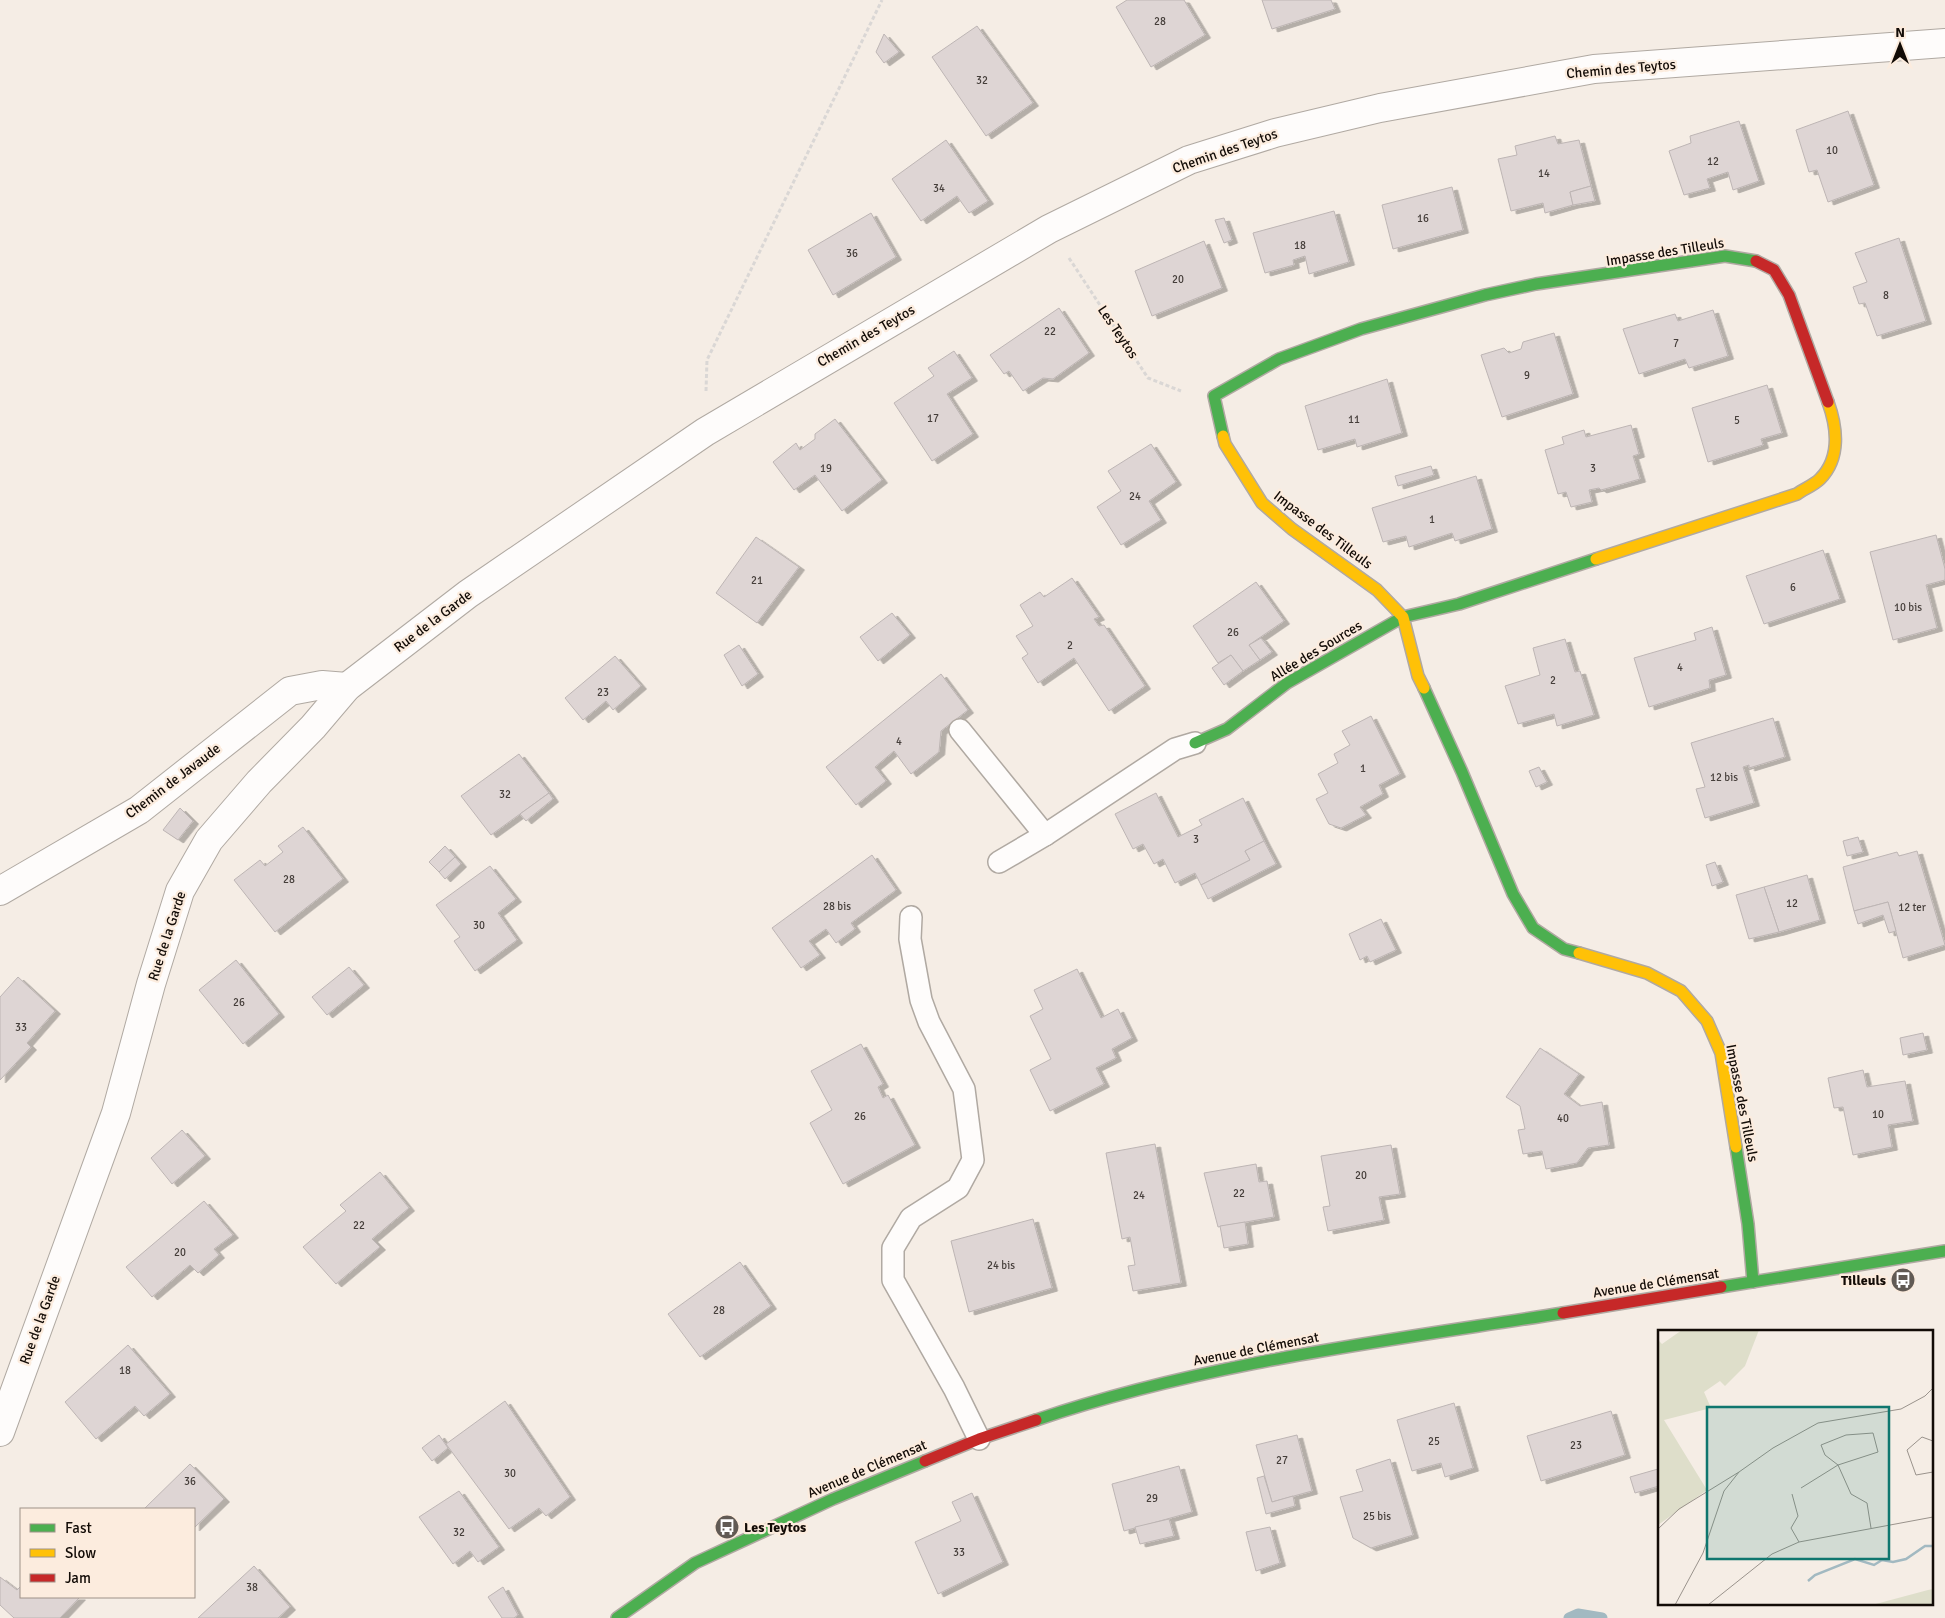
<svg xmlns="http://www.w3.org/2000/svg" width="1945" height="1618" font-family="Signika,sans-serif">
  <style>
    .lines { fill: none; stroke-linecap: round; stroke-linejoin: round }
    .stream { stroke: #a2b9c1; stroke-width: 11 }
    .building { fill: #ded5d4; stroke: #bdb5b4; filter: url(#shadow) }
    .lane-casing { stroke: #b0a9a2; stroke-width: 24 }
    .street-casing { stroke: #b0a9a2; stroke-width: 30 }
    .fast-casing { stroke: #b0a9a2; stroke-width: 14 }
    .slow-casing { stroke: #b0a9a2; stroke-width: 14 }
    .jam-casing { stroke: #b0a9a2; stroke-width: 14 }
    .path { stroke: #dad7d5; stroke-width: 3; stroke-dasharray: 4 2.5; stroke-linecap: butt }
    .lane { stroke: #fefcfb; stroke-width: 21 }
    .street { stroke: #fefcfb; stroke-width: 28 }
    .fast { stroke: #4caf50; stroke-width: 11 }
    .slow { stroke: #ffc107; stroke-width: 11 }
    .jam { stroke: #c62828; stroke-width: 11 }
    .labels { text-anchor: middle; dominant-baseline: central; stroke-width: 4.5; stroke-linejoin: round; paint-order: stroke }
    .number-label { font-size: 11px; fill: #453e3a }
    .street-label { font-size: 14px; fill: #120b06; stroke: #fcecde }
    .poi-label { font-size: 14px; font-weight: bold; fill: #120b06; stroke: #fcecde; text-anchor: end }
    .inset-river { fill: none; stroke: #a2b9c1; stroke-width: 2.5 }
    .inset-road { fill: none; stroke: #9a938c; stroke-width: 1 }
    .view { fill: #0f766e; fill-opacity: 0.15; stroke: #0f766e; stroke-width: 2.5 }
    .inset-edge { fill: none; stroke: #120b06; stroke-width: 2.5 }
  </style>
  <defs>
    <filter id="shadow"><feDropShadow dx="5.5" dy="3" stdDeviation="0" flood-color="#0004"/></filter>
  </defs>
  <rect width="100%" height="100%" fill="#f5ede5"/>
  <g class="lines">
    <!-- stream -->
    <polyline class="stream" points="1569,1618 1578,1614 1602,1618"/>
  </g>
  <!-- building -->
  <g class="building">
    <polygon points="1127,0 1184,0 1205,35 1151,67 1116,7"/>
    <polygon points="1262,0 1331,0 1335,9 1272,29"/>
    <polygon points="977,26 1033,103 986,136 932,57"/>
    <polygon points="884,34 899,52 884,63 876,52"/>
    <polygon points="1848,111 1874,185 1828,202 1817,170 1809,172 1796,130"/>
    <polygon points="1739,121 1759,181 1733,190 1728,172 1707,179 1710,188 1684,195 1669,151 1691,143 1690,136"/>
    <polygon points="1555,136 1558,144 1579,140 1591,186 1570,192 1573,205 1545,213 1543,203 1511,211 1498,159 1517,155 1515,146"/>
    <polygon points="946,140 988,201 969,213 957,196 921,221 892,179"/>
    <polygon points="1591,186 1595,201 1573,205 1570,192"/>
    <polygon points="1452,187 1463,230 1393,249 1382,205"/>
    <polygon points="1334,211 1349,262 1309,274 1305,256 1293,260 1294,265 1265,273 1253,233"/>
    <polygon points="871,213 896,257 833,295 808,250"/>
    <polygon points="1224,218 1232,240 1224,243 1215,220"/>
    <polygon points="1899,238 1926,321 1877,336 1865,303 1859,304 1853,287 1867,282 1855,253"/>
    <polygon points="1204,241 1222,288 1152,316 1135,271"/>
    <polygon points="1059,308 1089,353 1053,379 1043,378 1023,391 1009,371 1004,374 990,355"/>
    <polygon points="1713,310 1728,356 1689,368 1685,359 1639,374 1623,329 1675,314 1678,321"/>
    <polygon points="1554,333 1573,394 1502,417 1481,355 1504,348 1509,353 1521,349 1523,342"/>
    <polygon points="954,351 972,378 947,394 973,434 932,461 894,403 934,376 928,368"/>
    <polygon points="1387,379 1402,433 1357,447 1355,439 1318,450 1305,406"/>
    <polygon points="1767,385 1782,433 1761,439 1763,445 1708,462 1692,408"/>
    <polygon points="835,419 882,480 842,511 815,475 794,490 773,462 796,443 800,450 815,439 815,434"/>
    <polygon points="1631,425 1639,454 1633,456 1640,479 1601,490 1599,488 1589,490 1592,502 1571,507 1566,492 1558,494 1545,450 1564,444 1562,437 1584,430 1586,437"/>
    <polygon points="1151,444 1176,482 1149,501 1161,520 1121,545 1097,507 1121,491 1108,471"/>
    <polygon points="1431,466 1434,475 1398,486 1395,476"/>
    <polygon points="1476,476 1492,529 1455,541 1452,533 1409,547 1406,536 1383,542 1372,508"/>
    <polygon points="1936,535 1945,569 1945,580 1926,585 1937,628 1893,640 1870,552"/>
    <polygon points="756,537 799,567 757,623 716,593"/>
    <polygon points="1823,550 1840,599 1764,624 1746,576"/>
    <polygon points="1072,578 1099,617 1094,619 1099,626 1104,625 1145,686 1109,711 1074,658 1038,683 1022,658 1028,654 1016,636 1033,626 1020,605 1040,592 1044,597"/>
    <polygon points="1256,582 1284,621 1249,645 1260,660 1243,671 1231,655 1218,663 1193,626"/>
    <polygon points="892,613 910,635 878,661 860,637"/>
    <polygon points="1712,627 1726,675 1709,680 1710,688 1649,707 1634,658 1696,640 1694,633"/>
    <polygon points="1261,638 1272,652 1260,660 1249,645"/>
    <polygon points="1565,639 1575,672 1580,671 1594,715 1557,726 1554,714 1518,724 1505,686 1540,675 1533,648"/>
    <polygon points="739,645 758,674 742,686 724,655"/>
    <polygon points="1231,655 1243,671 1224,685 1212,668"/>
    <polygon points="615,656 641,686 613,710 606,701 583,720 565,698"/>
    <polygon points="941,674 968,710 941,731 939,752 911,774 894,751 875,767 886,781 856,805 826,767"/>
    <polygon points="1371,716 1400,774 1379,785 1383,794 1360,807 1366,815 1341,828 1329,824 1316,799 1328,793 1318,774 1338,763 1334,754 1350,745 1342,731"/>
    <polygon points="1773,718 1785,757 1749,768 1749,765 1743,767 1754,803 1705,818 1696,789 1705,787 1691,743"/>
    <polygon points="519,754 549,793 491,835 461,796"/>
    <polygon points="1539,767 1547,782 1536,787 1529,771"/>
    <polygon points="549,793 553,799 526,821 520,814"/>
    <polygon points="1156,793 1178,837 1202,825 1199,820 1243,798 1264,841 1245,851 1250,860 1201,885 1195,873 1175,883 1163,859 1154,864 1143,844 1133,849 1115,814"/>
    <polygon points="180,808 193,821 178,840 163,830"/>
    <polygon points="303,827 343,879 275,932 234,880 260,860 265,866 283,852 278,846"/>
    <polygon points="1858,837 1863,852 1847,856 1843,841"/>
    <polygon points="1264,841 1276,864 1208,899 1201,885 1250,860 1245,851"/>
    <polygon points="445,846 455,857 439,872 429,862"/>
    <polygon points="1917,851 1945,945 1903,958 1888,902 1854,911 1843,867 1897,852 1899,856"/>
    <polygon points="872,855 896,890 851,923 855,929 836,943 826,929 809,941 820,955 801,968 772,928"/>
    <polygon points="455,857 461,864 445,879 439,872"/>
    <polygon points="1715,862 1723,882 1712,886 1706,865"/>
    <polygon points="490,866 516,899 498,913 517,940 475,971 454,941 460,937 436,905"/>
    <polygon points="1807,875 1820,920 1779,932 1764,887"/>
    <polygon points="1764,887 1779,932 1749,939 1736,895"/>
    <polygon points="1888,902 1896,931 1889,933 1883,915 1858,924 1854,911"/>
    <polygon points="1381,919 1396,950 1370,962 1367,956 1360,960 1349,934"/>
    <polygon points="236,960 279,1014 243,1044 199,990"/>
    <polygon points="349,967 364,985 327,1015 312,997"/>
    <polygon points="1077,969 1101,1018 1118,1009 1132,1038 1112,1049 1116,1058 1096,1068 1104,1084 1050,1111 1030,1070 1051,1059 1030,1016 1043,1009 1034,990"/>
    <polygon points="18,977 55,1011 27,1043 31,1047 0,1080 0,997"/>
    <polygon points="1923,1033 1927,1050 1903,1055 1900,1038"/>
    <polygon points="861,1044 883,1084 878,1087 883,1098 888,1095 915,1145 843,1184 810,1123 832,1110 811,1071"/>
    <polygon points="1540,1048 1579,1074 1564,1094 1580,1106 1602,1102 1609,1145 1588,1148 1577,1163 1546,1169 1542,1151 1523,1154 1518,1130 1525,1129 1520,1106 1506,1097"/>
    <polygon points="1863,1070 1867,1087 1905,1081 1913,1121 1888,1125 1892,1147 1853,1155 1843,1107 1834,1108 1828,1078"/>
    <polygon points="182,1130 205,1156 172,1184 151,1158"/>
    <polygon points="1155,1144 1181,1283 1133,1291 1128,1266 1135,1265 1130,1237 1122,1239 1106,1153"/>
    <polygon points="1391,1145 1400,1194 1379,1197 1384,1220 1328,1231 1323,1207 1330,1206 1321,1156"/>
    <polygon points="1256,1164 1259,1182 1267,1181 1274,1217 1218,1227 1204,1173"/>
    <polygon points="380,1172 409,1208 372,1239 380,1247 336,1284 303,1247 346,1211 340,1205"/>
    <polygon points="204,1201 233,1235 214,1249 219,1255 198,1273 190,1265 152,1297 126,1267"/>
    <polygon points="1033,1219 1052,1288 969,1312 951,1241"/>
    <polygon points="1245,1222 1248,1244 1224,1248 1220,1226"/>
    <polygon points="740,1262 771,1306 700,1357 668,1314"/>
    <polygon points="128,1345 170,1394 144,1416 135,1406 96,1439 65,1402"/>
    <polygon points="505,1401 570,1497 546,1516 539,1508 509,1529 446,1444"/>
    <polygon points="1454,1403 1473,1468 1445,1477 1441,1463 1412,1471 1397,1420"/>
    <polygon points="1611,1411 1625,1455 1541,1481 1527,1436"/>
    <polygon points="439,1435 448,1448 432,1461 422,1448"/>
    <polygon points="1297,1435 1312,1491 1272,1502 1256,1445"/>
    <polygon points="1390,1459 1413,1535 1371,1548 1353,1538 1340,1497 1363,1491 1356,1470"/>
    <polygon points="190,1464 224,1499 194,1528 194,1509 144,1509"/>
    <polygon points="1179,1466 1192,1512 1124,1531 1112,1484"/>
    <polygon points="1658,1469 1659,1486 1635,1493 1630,1477"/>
    <polygon points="1264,1476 1272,1502 1293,1496 1295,1506 1266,1514 1257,1478"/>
    <polygon points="459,1491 499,1547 478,1562 470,1551 453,1564 419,1517"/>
    <polygon points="972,1493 1003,1562 938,1594 915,1542 961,1521 952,1502"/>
    <polygon points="1169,1519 1174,1536 1140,1544 1135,1527"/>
    <polygon points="1270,1527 1280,1563 1256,1571 1246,1532"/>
    <polygon points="254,1566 290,1607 278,1618 198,1618"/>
    <polygon points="0,1577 17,1590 21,1586 21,1597 80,1597 60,1618 14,1618 0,1605"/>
    <polygon points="503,1587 518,1615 514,1618 502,1618 488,1597"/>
  </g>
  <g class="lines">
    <defs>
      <g id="lane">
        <polyline points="960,730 1045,835"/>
        <polyline points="999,862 1045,835 1175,749 1195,743"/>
        <polyline points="911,917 910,939 921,1000 929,1022 964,1089 973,1160 958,1188 911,1218 893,1248 893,1280 954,1388 979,1439"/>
      </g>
      <g id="street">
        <polyline points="0,891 139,810 290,691 322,685 347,687"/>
        <polyline points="0,1432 116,1113 151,984 180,891 209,840 259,782 313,727 347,687 468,594 705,432 1049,229 1189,160 1275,133 1380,108 1594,69 1945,43"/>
      </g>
      <g id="fast">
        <polyline points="1223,436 1214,396 1279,359 1361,329 1485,295 1536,284 1725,256 1756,261"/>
        <polyline points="1424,688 1462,772 1513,894 1533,928 1564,949 1579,953"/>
        <polyline points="1195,743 1227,729 1287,683 1403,617 1459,604 1596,559"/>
        <polyline points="1736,1147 1748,1224 1753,1282"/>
        <polyline points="1721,1287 1945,1251"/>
        <path d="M 1036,1420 C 1206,1362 1386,1341 1563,1313"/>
        <polyline points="617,1618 695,1563 833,1499 925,1461"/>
      </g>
      <g id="slow">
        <polyline points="1223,436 1225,444 1262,503 1292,529 1377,590 1403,617 1418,676 1424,688"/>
        <path d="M 1596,559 L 1797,494 C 1804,489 1814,485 1820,479 C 1841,458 1837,427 1828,402"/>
        <polyline points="1579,953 1647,973 1681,991 1707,1021 1721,1053 1736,1147"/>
      </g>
      <g id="jam">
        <polyline points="1756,261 1774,270 1789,295 1828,402"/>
        <polyline points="1563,1313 1721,1287"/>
        <polyline points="925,1461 979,1439 1036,1420"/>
      </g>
    </defs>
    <!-- lane casing -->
    <use href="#lane" class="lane-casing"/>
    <!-- street casing -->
    <use href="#street" class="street-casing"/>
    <!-- fast casing -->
    <use href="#fast" class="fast-casing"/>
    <!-- slow casing -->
    <use href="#slow" class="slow-casing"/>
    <!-- jam casing -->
    <use href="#jam" class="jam-casing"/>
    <!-- path -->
    <g class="path">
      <polyline points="1069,258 1148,378 1181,391"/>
      <polyline points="706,391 707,360 882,0"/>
    </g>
    <!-- lane -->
    <use href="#lane" class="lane"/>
    <!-- street -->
    <use href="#street" class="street"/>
    <!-- fast -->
    <use href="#fast" class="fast"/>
    <!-- slow -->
    <use href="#slow" class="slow"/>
    <!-- jam -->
    <use href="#jam" class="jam"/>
  </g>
  <!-- icons -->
  <defs>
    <symbol id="bus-disc" viewBox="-11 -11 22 22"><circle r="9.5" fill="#615a54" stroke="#fcecde"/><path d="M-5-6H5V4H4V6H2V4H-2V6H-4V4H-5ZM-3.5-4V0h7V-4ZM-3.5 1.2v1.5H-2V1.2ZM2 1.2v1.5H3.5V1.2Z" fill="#fff"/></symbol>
  </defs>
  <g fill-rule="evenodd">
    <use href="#bus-disc" x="1889" y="1266" width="28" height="28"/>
    <use href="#bus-disc" x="713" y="1513" width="28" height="28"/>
  </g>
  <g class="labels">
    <!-- number labels -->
    <g class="number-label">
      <text x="1160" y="21">28</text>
      <text x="982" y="80">32</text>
      <text x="1832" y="150">10</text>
      <text x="1713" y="161">12</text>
      <text x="1544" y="173">14</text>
      <text x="939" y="188">34</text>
      <text x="1423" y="218">16</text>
      <text x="1300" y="245">18</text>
      <text x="852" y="253">36</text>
      <text x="1178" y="279">20</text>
      <text x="1886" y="295">8</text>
      <text x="1050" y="331">22</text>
      <text x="1676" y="343">7</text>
      <text x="1527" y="375">9</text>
      <text x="933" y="418">17</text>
      <text x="1354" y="419">11</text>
      <text x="1737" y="420">5</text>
      <text x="826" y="468">19</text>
      <text x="1593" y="468">3</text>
      <text x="1135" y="496">24</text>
      <text x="1432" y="519">1</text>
      <text x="757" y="580">21</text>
      <text x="1793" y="587">6</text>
      <text x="1908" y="607">10 bis</text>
      <text x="1233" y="632">26</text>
      <text x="1070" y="645">2</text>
      <text x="1680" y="667">4</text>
      <text x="1553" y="680">2</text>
      <text x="603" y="692">23</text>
      <text x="899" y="741">4</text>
      <text x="1363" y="768">1</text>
      <text x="1724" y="777">12 bis</text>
      <text x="505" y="794">32</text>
      <text x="1196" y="839">3</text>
      <text x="289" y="879">28</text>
      <text x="1792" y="903">12</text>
      <text x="837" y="906">28 bis</text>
      <text x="1912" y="907">12 ter</text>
      <text x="479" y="925">30</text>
      <text x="239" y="1002">26</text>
      <text x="21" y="1027">33</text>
      <text x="1878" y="1114">10</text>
      <text x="860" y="1116">26</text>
      <text x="1563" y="1118">40</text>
      <text x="1361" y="1175">20</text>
      <text x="1239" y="1193">22</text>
      <text x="1139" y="1195">24</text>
      <text x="359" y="1225">22</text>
      <text x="180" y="1252">20</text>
      <text x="1001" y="1265">24 bis</text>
      <text x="719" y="1310">28</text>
      <text x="125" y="1370">18</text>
      <text x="1434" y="1441">25</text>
      <text x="1576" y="1445">23</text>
      <text x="1282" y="1460">27</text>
      <text x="510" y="1473">30</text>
      <text x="190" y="1481">36</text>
      <text x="1152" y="1498">29</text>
      <text x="1377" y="1516">25 bis</text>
      <text x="459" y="1532">32</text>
      <text x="959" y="1552">33</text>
      <text x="252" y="1587">38</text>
    </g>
    <!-- street labels -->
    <g class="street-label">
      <text transform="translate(1621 69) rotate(-5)">Chemin des Teytos</text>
      <text transform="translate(1225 151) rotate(-19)">Chemin des Teytos</text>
      <text transform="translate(1665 252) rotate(-9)">Impasse des Tilleuls</text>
      <text transform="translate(1118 332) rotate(56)">Les Teytos</text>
      <text transform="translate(866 336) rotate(-30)">Chemin des Teytos</text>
      <text transform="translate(1323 530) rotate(37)">Impasse des Tilleuls</text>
      <text transform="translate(433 621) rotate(-37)">Rue de la Garde</text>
      <text transform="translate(1316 651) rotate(-31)">Allée des Sources</text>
      <text transform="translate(173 781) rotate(-37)">Chemin de Javaude</text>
      <text transform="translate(167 936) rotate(-72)">Rue de la Garde</text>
      <text transform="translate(1742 1103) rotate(79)">Impasse des Tilleuls</text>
      <text transform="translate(1656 1283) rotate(-9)">Avenue de Clémensat</text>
      <text transform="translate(40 1320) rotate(-70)">Rue de la Garde</text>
      <text transform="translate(1256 1349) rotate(-11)">Avenue de Clémensat</text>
      <text transform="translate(867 1469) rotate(-23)">Avenue de Clémensat</text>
    </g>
    <!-- poi labels -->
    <g class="poi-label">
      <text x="1886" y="1280">Tilleuls</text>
      <text x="744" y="1527" text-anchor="start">Les Teytos</text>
    </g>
  </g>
  <!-- overview -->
  <g transform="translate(1658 1330)">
    <rect width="275" height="275" fill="#f5ede5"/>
    <path d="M 24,0 L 101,0 L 87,36 L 67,56 L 62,51 L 46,62 L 53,78 L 6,90 L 49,160 L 0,195 L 0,10 L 4,14 ZM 275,259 L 275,275 L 214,275 L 270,260 Z" fill="#dedeca"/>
    <path class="inset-river" d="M 150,251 L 157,245 L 197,229 L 216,235 L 224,230 L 235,232 L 248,229 L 267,216 L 275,216"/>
    <path class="inset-road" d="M 275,111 L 264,107 L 249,120 L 258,145 L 275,142M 143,158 L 180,135 L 220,122 L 215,103 L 188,105 L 163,115 L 167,125 L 180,135 L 193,164 L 209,173 L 213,198M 134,164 L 140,186 L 133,198 L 141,212M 0,199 L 21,179 L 81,142M 17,275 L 45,223 L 66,161 L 81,142 L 115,118 L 160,93 L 243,79 L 267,66 L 275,58M 50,275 L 114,224 L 141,212 L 275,187"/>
    <path class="view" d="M 49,77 L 231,77 L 231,229 L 49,229 Z"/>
    <rect width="275" height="275" class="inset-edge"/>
  </g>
  <!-- legend -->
  <rect x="20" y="1508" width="175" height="90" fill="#fcecde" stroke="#9e9288"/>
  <rect x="30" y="1524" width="25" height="8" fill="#4caf50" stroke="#9e9288"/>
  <text x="65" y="1533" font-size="15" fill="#120b06">Fast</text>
  <rect x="30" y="1549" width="25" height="8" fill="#ffc107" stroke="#9e9288"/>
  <text x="65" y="1558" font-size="15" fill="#120b06">Slow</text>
  <rect x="30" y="1574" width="25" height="8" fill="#c62828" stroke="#9e9288"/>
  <text x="65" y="1583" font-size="15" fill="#120b06">Jam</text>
  <!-- north arrow -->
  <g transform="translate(1900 45)" stroke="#fcecde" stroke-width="4" paint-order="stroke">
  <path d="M0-4L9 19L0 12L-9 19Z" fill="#120b06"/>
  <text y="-8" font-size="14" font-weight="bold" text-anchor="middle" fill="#120b06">N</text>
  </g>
</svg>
